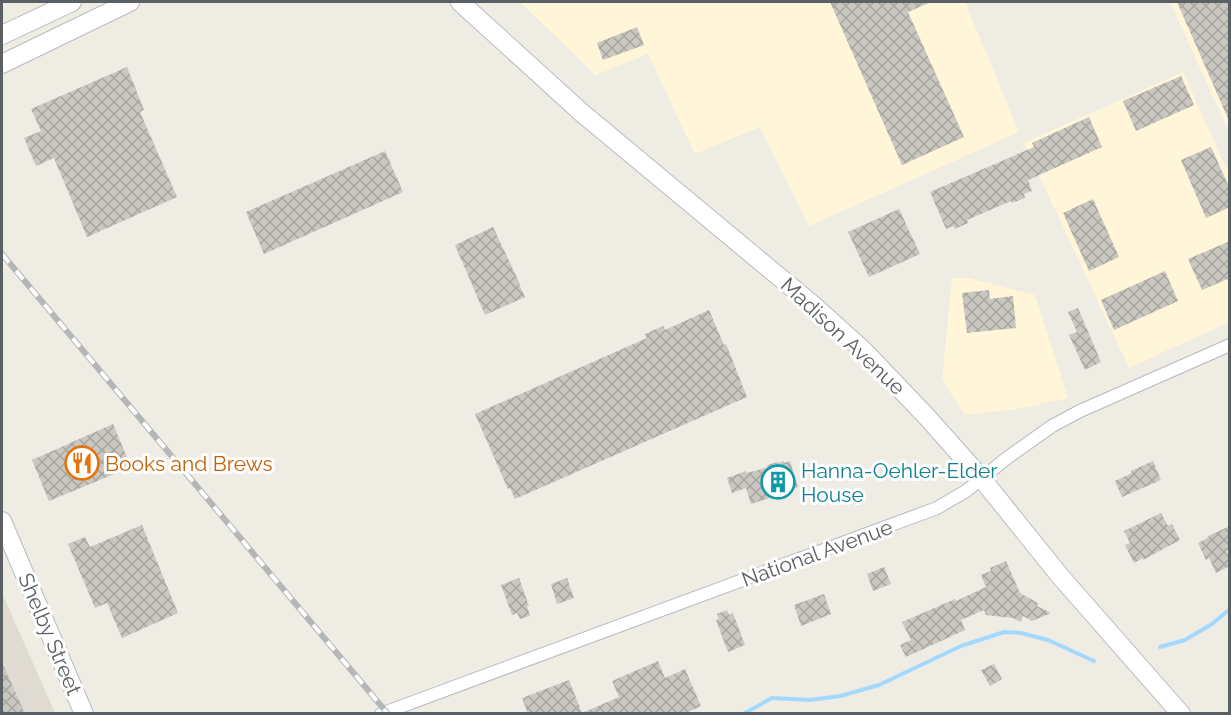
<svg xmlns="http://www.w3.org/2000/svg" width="1231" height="715" font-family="Raleway,sans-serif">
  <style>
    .commercial { fill: #fff5d9 }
    .education { fill: #dfdbd2 }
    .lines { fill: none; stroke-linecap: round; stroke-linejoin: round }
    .stream { stroke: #a4d9ff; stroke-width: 4 }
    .building { fill: url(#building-cross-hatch) }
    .street-casing { stroke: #b6babe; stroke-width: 14 }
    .secondary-casing { stroke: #b7bbc1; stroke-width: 20 }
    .street { stroke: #fff; stroke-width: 12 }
    .secondary { stroke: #fff; stroke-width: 18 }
    .rail-casing { stroke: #b5b6b6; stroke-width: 6 }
    .rail { stroke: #fff; stroke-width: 4; stroke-dasharray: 11; stroke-linecap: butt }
    .labels { text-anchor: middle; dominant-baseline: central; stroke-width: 6; stroke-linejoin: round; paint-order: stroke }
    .street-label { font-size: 21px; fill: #5b6065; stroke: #fff }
    .food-label { font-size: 21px; fill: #c56008; stroke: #fff; text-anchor: start }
    .culture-label { font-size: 21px; fill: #0d838f; stroke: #fff; text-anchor: start }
  </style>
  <defs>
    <pattern id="building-cross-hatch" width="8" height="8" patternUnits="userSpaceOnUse" patternTransform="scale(1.5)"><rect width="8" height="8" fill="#cac7c0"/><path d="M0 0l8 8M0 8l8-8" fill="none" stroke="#a7a5a0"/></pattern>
  </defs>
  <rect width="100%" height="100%" fill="#efece3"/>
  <!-- commercial -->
  <g class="commercial">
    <polygon points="520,2 965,2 1019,132 809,226 760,127 695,154 648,54 596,75"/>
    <polygon points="1170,2 1229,2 1229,132"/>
    <polygon points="1183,72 1229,174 1229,322 1129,368 1024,143"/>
    <polygon points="952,278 968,278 1035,295 1068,398 1017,409 965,415 942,380"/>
  </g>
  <!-- education -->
  <polygon class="education" points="2,593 55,713 2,713"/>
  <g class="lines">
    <!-- stream -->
    <g class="stream">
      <polyline points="1160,647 1185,640 1212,624 1230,609"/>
      <polyline points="743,714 772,698 810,700 840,696 879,685 961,646 1004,632 1021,633 1048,640 1094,661"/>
    </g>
  </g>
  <!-- building -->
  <g class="building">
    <polygon points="830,2 931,2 908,12 964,137 902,165"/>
    <polygon points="1177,2 1230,2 1230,123"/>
    <polygon points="637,27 644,45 603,60 597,43"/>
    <polygon points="127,67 144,110 140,112 177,197 87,237 54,158 36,166 24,138 41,131 31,109"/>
    <polygon points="1181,76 1194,105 1136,131 1123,101"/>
    <polygon points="1089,117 1102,147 1028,180 1032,191 1024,194 1025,198 1012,203 1011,201 967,220 968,223 955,229 953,226 946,229 930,192 1034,147 1032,143"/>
    <polygon points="1211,147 1230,189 1230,207 1206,218 1181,160"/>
    <polygon points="385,151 403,192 264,254 246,212"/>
    <polygon points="1093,199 1119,257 1089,271 1063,213"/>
    <polygon points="899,209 920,254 869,277 848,232"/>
    <polygon points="493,227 520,284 519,284 525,297 485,315 455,245"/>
    <polygon points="1230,241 1230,278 1202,290 1188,259"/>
    <polygon points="1165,271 1178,301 1114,330 1101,300"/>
    <polygon points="989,290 990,299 1013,296 1016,328 967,333 962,293"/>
    <polygon points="1078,308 1101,362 1085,370 1069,335 1077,332 1068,312"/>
    <polygon points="709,310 724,345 726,344 747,397 515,499 510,488 508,489 475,414 647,338 645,334 663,326 665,330"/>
    <polygon points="113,424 131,467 49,501 32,460"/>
    <polygon points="784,461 784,463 790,461 798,487 794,488 794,490 751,504 746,488 732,493 727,478 746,471 747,473 768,467 767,465 778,462 778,463"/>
    <polygon points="1153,461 1161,480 1122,497 1115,481 1132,473 1131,471"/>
    <polygon points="1161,513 1168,526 1172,524 1180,540 1143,560 1143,558 1134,563 1125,545 1130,543 1124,531"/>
    <polygon points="142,525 178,613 122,638 107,603 95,608 68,544 85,537 90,547"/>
    <polygon points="1230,526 1230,549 1226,551 1230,559 1230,566 1216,573 1209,558 1206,560 1198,543 1209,537 1208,536"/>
    <polygon points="1006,561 1020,593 1038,603 1037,606 1051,613 1032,621 1023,616 1021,622 1013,618 986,615 984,610 961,620 965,630 906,657 900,645 911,640 902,622 955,599 956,601 986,587 981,575 991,571 990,568"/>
    <polygon points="884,567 891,584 873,591 867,574"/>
    <polygon points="519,578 529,606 527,606 530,616 520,619 517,613 512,615 501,585"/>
    <polygon points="567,578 574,598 557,604 551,584"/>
    <polygon points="824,594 831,614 801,626 794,605"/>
    <polygon points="727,610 729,615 733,613 745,645 728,652 716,620 719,619 717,614"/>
    <polygon points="658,661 665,678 685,669 701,706 684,714 528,714 522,698 569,680 582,713 619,697 612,681"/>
    <polygon points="2,662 25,714 2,714"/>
    <polygon points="994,664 1002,679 990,686 981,670"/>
  </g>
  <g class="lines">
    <defs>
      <polyline id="street" points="381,714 937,508 966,491 1007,458 1052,426 1080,411 1230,345"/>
      <g id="secondary">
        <polyline points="460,2 582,113 813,305 864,351 927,417 982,479 1060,576 1181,714"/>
        <polyline points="2,35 72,2"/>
        <polyline points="2,64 130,2"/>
        <polyline points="2,521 84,714"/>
      </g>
    </defs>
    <!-- street casing -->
    <use href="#street" class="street-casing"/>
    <!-- secondary casing -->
    <use href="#secondary" class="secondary-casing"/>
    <!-- street -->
    <use href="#street" class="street"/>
    <!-- secondary -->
    <use href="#secondary" class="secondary"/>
    <defs>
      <polyline id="rail" points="2,254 388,714"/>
    </defs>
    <!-- rail casing -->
    <use href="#rail" class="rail-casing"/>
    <!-- rail -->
    <use href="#rail" class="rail"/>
  </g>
  <!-- icons -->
  <defs>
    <symbol id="restaurant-ring" viewBox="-11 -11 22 22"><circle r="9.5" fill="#fff" stroke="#e8710a" stroke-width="1.5"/><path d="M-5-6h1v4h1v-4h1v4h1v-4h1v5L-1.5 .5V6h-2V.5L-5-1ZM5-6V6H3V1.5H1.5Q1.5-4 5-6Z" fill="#e8710a"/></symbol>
    <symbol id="building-ring" viewBox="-11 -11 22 22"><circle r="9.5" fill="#fff" stroke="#0f9aa8" stroke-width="1.5"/><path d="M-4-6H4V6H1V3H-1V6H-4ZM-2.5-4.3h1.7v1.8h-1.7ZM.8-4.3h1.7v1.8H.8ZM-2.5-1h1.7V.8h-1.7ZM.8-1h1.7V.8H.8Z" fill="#0f9aa8"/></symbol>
  </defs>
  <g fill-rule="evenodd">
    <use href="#restaurant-ring" x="63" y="444" width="38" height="38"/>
    <use href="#building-ring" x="759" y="463" width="38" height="38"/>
  </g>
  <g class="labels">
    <!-- street labels -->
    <g class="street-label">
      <text transform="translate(843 336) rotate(43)">Madison Avenue</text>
      <text transform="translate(817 553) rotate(-20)">National Avenue</text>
      <text transform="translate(50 634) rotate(67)">Shelby Street</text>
    </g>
    <!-- food labels -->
    <g class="food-label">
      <text x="105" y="463">Books and Brews</text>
    </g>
    <!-- culture labels -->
    <g class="culture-label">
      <text x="801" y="470">Hanna-Oehler-Elder<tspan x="801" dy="24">House</tspan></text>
    </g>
  </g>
  <!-- border -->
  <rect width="1231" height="715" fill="none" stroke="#5b6065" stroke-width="6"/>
</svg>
